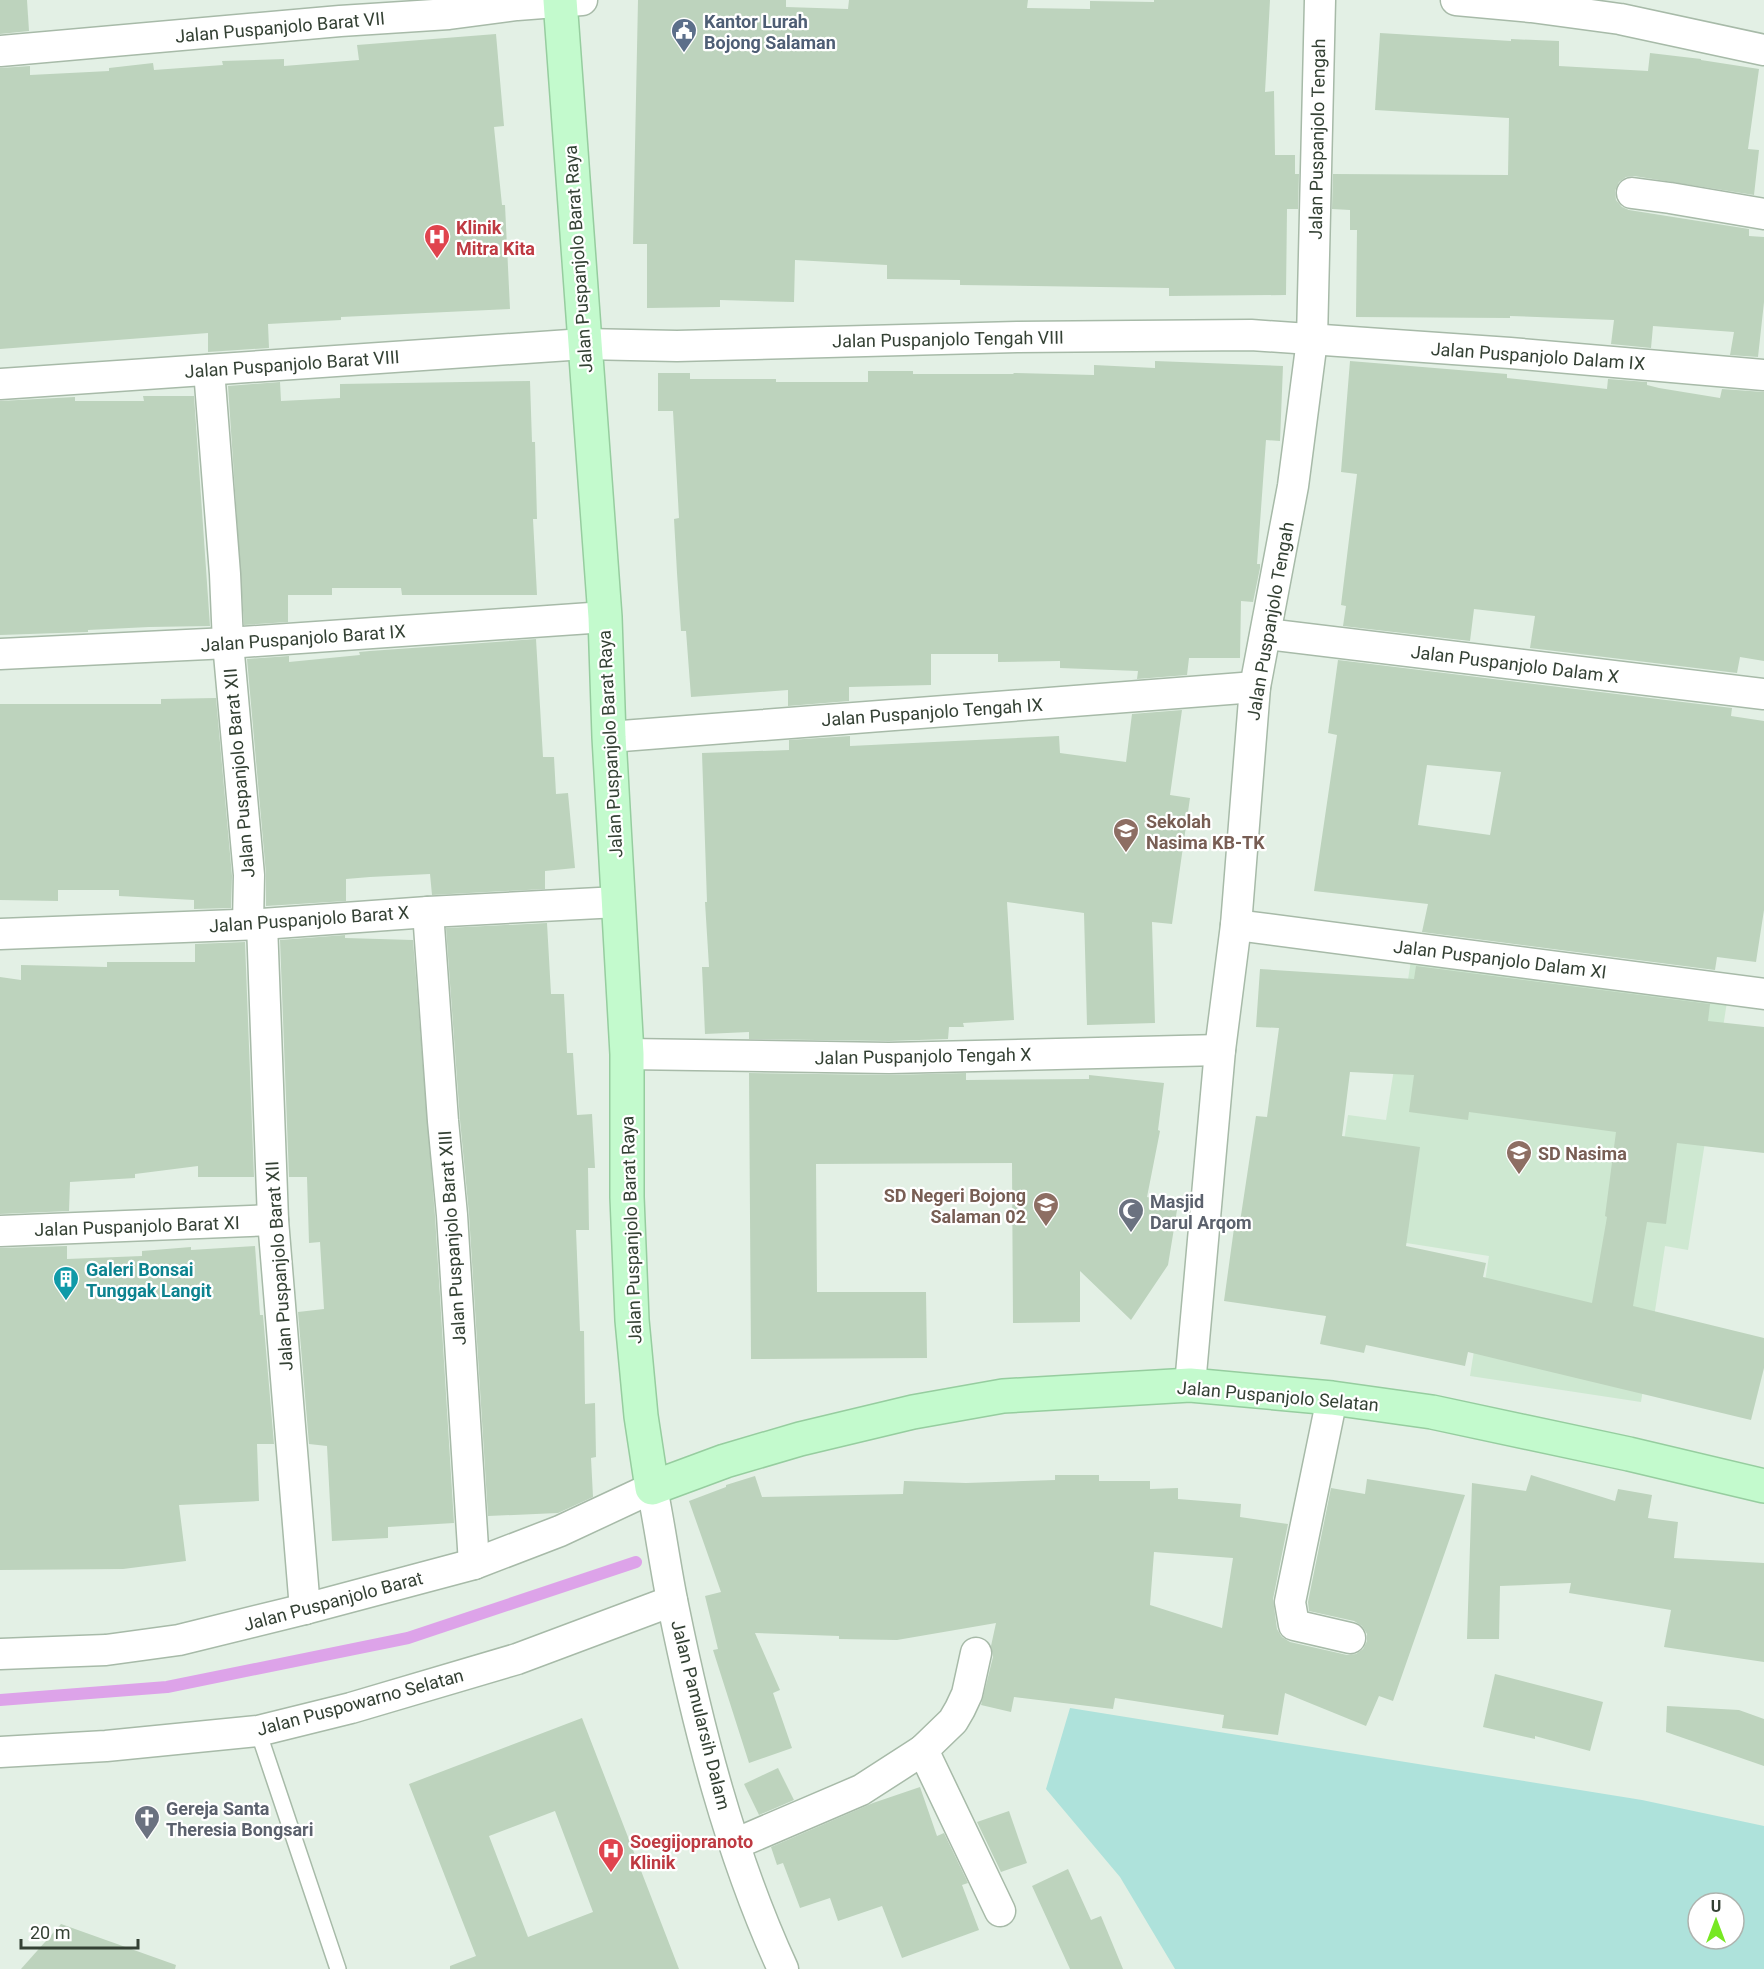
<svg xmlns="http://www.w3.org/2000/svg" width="1764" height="1969" font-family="Roboto,sans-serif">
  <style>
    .education { fill: #cee8d1 }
    .green { fill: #aee2db; fill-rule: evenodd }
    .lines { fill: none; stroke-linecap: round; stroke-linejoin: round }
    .stream { stroke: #dda3e9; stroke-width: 12 }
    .building { fill: #bdd3bd; fill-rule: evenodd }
    .lane-casing { stroke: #a7baa8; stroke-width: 18 }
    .street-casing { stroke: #a7baa8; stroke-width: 33 }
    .secondary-casing { stroke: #96cd9f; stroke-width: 36 }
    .lane { stroke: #fff; stroke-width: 15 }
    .street { stroke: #fff; stroke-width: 30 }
    .secondary { stroke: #c3facd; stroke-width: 33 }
    .labels { text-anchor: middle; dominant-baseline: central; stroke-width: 4.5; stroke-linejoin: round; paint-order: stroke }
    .service-label { font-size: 18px; font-weight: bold; fill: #4e5e75; stroke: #fff; text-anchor: start }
    .street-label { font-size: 18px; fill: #344134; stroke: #fff }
    .health-label { font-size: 18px; font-weight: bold; fill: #be3a42; stroke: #fff; text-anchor: start }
    .education-label { font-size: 18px; font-weight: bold; fill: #785e54; stroke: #fff; text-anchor: start }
    .worship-label { font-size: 18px; font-weight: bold; fill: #5b616d; stroke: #fff; text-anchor: start }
    .culture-label { font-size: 18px; font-weight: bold; fill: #0d838f; stroke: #fff; text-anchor: start }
  </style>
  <rect width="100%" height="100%" fill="#e3f0e5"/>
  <!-- education -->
  <polygon class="education" points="1412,954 1727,1002 1688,1250 1665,1246 1641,1402 1470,1376 1489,1256 1330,1231 1348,1115 1386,1120"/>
  <!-- green -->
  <path class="green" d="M 1070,1708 L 1642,1800 L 1764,1826 L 1764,1969 L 1175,1969 L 1120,1877 L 1046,1789 ZM 1698,1903 L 1734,1903 L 1734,1939 L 1698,1939 Z"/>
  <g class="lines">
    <!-- stream -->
    <polyline class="stream" points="0,1700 167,1687 408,1638 636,1562"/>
  </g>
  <!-- building -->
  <g class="building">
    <polygon points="0,0 27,0 29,31 0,34"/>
    <polygon points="638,0 786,0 786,7 848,9 849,0 1028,0 1027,8 1090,9 1090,1 1154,2 1154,0 1270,0 1265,92 1274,91 1275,155 1295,155 1295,174 1299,174 1298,209 1287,209 1286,295 1169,296 1169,288 960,285 960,280 887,279 887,265 795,260 794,302 720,300 720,307 647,308 647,244 633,244"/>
    <polygon points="1380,33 1511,41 1511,39 1559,41 1559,66 1648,71 1650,53 1701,59 1701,60 1759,69 1748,149 1759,150 1754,195 1634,176 1626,177 1619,182 1615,191 1616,200 1622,207 1629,210 1749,229 1749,236 1764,237 1764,302 1758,357 1730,355 1734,332 1653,326 1651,348 1611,344 1614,320 1510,316 1510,318 1356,317 1357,230 1350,230 1350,210 1332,209 1333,174 1508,175 1509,118 1375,110"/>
    <polygon points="496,34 504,126 494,127 502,205 505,205 510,309 341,317 341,320 268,324 269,348 208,352 208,333 0,349 0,68 30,66 30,75 109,71 109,68 153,63 154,70 223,65 222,61 284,59 284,66 359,60 357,45"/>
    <polygon points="1155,361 1283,366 1280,441 1266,440 1257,564 1260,564 1260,568 1253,602 1241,601 1240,658 1189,658 1187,675 1137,679 1138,671 1060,668 1060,661 998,662 998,654 931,654 931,685 849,687 849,701 788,706 788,690 691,697 686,631 681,631 677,573 674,519 679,518 673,411 658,411 658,373 690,373 690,379 776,379 776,382 868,382 868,371 913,371 913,374 1013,374 1014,373 1094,375 1094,365 1155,368"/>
    <polygon points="1350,361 1507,374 1507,378 1607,389 1608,379 1647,382 1647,385 1659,388 1720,398 1722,389 1764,392 1764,661 1740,657 1737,673 1530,648 1535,616 1474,609 1470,641 1343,626 1346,606 1341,605 1357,474 1341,472"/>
    <polygon points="530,381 532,442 535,442 537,519 533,519 537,595 402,595 401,588 332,588 332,595 288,595 288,622 244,625 228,386 280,382 281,401 340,398 340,384"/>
    <polygon points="143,396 194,396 210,626 149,627 88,630 88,632 0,635 0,401 75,397 75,401 144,401"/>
    <polygon points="536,639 543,757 554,757 556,794 568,793 575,868 545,871 545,889 432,895 430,874 370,877 346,879 346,901 266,906 266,874 247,659 289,656 289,662 360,655 359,652 370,651"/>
    <path d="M 1338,660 L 1732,708 L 1731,716 L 1764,721 L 1764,910 L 1756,962 L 1717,957 L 1715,970 L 1422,932 L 1428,904 L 1314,891 L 1337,735 L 1328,733 ZM 1427,765 L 1501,772 L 1490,835 L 1418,825 Z"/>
    <polygon points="216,698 232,876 231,908 194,909 194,900 119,896 119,890 58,890 58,901 0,900 0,704 161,704 161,699"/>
    <polygon points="1182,710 1170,795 1190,798 1172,924 1152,922 1155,1023 1087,1025 1084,913 1007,902 1014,1020 963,1023 964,1027 949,1027 948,1039 889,1041 749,1039 749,1032 705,1034 702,967 709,967 705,902 707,902 702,753 789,750 789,740 850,736 850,746 1059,736 1060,753 1126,762 1132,714"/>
    <polygon points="547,923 551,994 564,994 567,1053 573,1053 577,1115 592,1114 595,1168 588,1168 589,1230 576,1230 580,1331 584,1331 585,1404 595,1403 596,1457 591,1458 593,1497 558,1513 488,1516 469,1214 460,1120 446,928"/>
    <polygon points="345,935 345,938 413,940 435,1216 454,1523 388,1527 388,1538 332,1541 327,1446 309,1444 298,1312 324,1309 320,1242 309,1243 307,1177 289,1177 280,940"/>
    <polygon points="245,942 254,1177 198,1177 198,1166 135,1174 135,1178 70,1182 69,1211 0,1214 0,977 21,980 21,965 107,967 107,962 195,962 195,944"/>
    <path d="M 1416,966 L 1710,1004 L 1708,1021 L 1764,1027 L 1764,1153 L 1677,1143 L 1666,1224 L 1647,1222 L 1633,1306 L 1764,1338 L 1764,1368 L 1751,1420 L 1468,1352 L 1465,1366 L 1366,1345 L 1364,1353 L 1320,1344 L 1326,1316 L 1224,1301 L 1235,1221 L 1240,1222 L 1256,1116 L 1267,1117 L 1279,1028 L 1256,1027 L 1260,969 L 1414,979 ZM 1350,1072 L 1414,1075 L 1409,1112 L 1468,1120 L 1469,1112 L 1616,1132 L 1605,1216 L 1607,1217 L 1592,1303 L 1483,1277 L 1486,1263 L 1406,1246 L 1420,1147 L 1342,1136 Z"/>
    <polygon points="749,1073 889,1075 966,1073 966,1080 1089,1079 1089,1075 1164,1083 1158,1130 1160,1131 1147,1197 1178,1204 1168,1265 1131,1320 1080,1271 1080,1322 1013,1323 1012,1163 816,1164 817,1292 926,1292 927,1358 751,1359"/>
    <polygon points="67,1246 67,1259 142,1256 142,1251 191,1247 191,1250 255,1246 260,1315 263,1315 274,1444 257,1444 259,1501 179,1505 186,1561 123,1569 0,1570 0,1248"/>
    <path d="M 1055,1475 L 1099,1475 L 1099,1481 L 1150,1481 L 1150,1489 L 1178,1488 L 1178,1499 L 1241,1504 L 1240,1517 L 1288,1524 L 1273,1599 L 1277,1629 L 1282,1637 L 1290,1642 L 1347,1655 L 1356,1654 L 1363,1649 L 1367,1641 L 1367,1634 L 1362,1626 L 1354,1621 L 1309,1611 L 1308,1602 L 1331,1488 L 1365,1494 L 1367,1479 L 1465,1495 L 1393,1701 L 1379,1696 L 1366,1726 L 1285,1693 L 1278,1735 L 1222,1728 L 1224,1715 L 1115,1698 L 1113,1709 L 1014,1697 L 1011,1712 L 981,1705 L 993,1657 L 991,1646 L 996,1623 L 897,1640 L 839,1639 L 839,1636 L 755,1633 L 780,1690 L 773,1693 L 792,1748 L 749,1763 L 713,1650 L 718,1649 L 705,1596 L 721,1592 L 689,1501 L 726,1487 L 726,1485 L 755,1476 L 762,1497 L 903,1494 L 904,1481 L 966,1483 L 1055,1480 ZM 1154,1552 L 1233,1558 L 1222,1628 L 1150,1605 Z"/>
    <polygon points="1531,1475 1615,1501 1618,1489 1652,1495 1648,1518 1678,1522 1674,1558 1764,1563 1764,1662 1664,1647 1671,1610 1569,1593 1571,1583 1500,1586 1499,1639 1467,1639 1472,1483 1526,1491"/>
    <polygon points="1495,1674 1603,1702 1590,1751 1535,1736 1535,1739 1483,1727"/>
    <polygon points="1667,1706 1739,1710 1764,1719 1764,1766 1666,1732"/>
    <path d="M 582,1718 L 679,1969 L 450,1969 L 450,1966 L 476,1956 L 409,1784 ZM 555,1811 L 593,1912 L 528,1937 L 489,1836 Z"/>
    <polygon points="778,1768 794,1800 759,1815 744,1784"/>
    <polygon points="920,1787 937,1836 944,1833 968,1883 962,1885 979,1930 902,1958 882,1906 838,1921 830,1898 800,1908 783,1863 777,1865 771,1847 873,1803"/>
    <polygon points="1009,1811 1027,1863 1001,1872 977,1822"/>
    <polygon points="1068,1869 1091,1920 1101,1916 1123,1969 1070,1969 1032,1886"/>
    <polygon points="61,1924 176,1965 175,1969 21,1969"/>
  </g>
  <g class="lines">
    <defs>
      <polyline id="lane" points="258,1731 338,1969"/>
      <g id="street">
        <polyline points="1456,0 1531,7 1620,19 1764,50"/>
        <polyline points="0,51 340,21 449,14 517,5 582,0"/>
        <polyline points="1632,193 1670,198 1764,214"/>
        <polyline points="209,370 225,574 228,643 249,875 248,924"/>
        <polyline points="0,384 584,344 677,346 1017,337 1251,335 1510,353 1764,375"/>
        <polyline points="1267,634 1764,694"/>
        <polyline points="0,654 228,643 605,617"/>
        <polyline points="609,737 1255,687"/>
        <polyline points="428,912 443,1121 452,1215 474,1564"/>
        <polyline points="262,924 273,1220 305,1609"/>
        <polyline points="1236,925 1764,994"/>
        <polyline points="0,934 262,924 428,912 618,902"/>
        <polyline points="627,1054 889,1058 1220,1050"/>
        <polyline points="0,1231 273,1220"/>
        <polyline points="1190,1385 1220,1050 1236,925 1255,687 1293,486 1312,340 1320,0"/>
        <polyline points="1332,1398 1290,1602 1294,1625 1350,1638"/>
        <path d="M 0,1654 L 106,1650 L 179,1640 L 305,1609 L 474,1564 L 560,1531 L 652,1488 C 660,1527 665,1566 673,1605 C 698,1728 730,1854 783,1969"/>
        <polyline points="923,1750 1000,1911"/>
        <polyline points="0,1752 106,1746 258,1731 351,1708 517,1659 672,1601"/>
        <polyline points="735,1844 861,1790 923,1750 953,1721 960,1709 967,1694 976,1653"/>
      </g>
      <polyline id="secondary" points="560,0 605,617 609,737 627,1054 627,1197 632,1320 641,1416 652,1488 725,1461 800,1439 913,1412 1003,1396 1190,1385 1332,1398 1432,1412 1629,1454 1764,1486"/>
    </defs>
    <!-- lane casing -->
    <use href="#lane" class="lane-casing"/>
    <!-- street casing -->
    <use href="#street" class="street-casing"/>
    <!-- secondary casing -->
    <use href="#secondary" class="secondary-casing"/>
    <!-- lane -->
    <use href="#lane" class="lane"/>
    <!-- street -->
    <use href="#street" class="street"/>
    <!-- secondary -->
    <use href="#secondary" class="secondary"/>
  </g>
  <!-- icons -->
  <defs>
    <symbol id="civic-pin" viewBox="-11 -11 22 30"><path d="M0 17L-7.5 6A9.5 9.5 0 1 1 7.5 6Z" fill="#5c6f8a" stroke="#fff"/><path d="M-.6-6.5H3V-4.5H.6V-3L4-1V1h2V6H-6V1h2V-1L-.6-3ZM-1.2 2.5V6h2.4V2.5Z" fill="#fff"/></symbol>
    <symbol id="hospital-pin" viewBox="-11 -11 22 30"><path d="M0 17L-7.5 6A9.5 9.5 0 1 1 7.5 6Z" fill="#e0444e" stroke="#fff"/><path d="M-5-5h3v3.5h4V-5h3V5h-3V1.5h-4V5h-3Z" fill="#fff"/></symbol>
    <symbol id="school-pin" viewBox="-11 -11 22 30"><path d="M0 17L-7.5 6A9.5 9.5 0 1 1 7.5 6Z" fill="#8d6e63" stroke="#fff"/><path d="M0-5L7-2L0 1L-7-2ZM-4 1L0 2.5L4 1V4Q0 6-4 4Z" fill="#fff"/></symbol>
    <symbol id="mosque-pin" viewBox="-11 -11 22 30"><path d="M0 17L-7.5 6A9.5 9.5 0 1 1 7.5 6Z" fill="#6b7280" stroke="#fff"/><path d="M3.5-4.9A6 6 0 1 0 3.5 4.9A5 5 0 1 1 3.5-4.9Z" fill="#fff"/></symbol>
    <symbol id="building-pin" viewBox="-11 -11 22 30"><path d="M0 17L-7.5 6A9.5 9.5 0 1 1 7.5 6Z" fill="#0f9aa8" stroke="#fff"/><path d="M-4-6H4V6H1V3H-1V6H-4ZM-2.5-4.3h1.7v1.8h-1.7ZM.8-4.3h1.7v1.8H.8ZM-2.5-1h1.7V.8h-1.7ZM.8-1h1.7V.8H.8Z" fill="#fff"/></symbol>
    <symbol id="church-pin" viewBox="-11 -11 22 30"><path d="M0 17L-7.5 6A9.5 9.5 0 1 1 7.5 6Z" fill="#6b7280" stroke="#fff"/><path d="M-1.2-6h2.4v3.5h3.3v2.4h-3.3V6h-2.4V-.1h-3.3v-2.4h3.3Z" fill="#fff"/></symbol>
  </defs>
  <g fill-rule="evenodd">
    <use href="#civic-pin" x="669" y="16" width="30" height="40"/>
    <use href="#hospital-pin" x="422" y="222" width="30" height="40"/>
    <use href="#school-pin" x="1111" y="816" width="30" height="40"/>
    <use href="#school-pin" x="1504" y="1138" width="30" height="40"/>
    <use href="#school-pin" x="1031" y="1190" width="30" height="40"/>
    <use href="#mosque-pin" x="1116" y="1196" width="30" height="40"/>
    <use href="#building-pin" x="51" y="1264" width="30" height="40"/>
    <use href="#church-pin" x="132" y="1803" width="30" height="40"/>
    <use href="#hospital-pin" x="596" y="1836" width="30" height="40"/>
  </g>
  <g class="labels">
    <!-- service labels -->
    <g class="service-label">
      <text x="704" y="21">Kantor Lurah<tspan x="704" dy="21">Bojong Salaman</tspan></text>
    </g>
    <!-- street labels -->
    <g class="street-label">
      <text transform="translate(280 27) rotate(-5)">Jalan Puspanjolo Barat VII</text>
      <text transform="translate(1317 139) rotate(-89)">Jalan Puspanjolo Tengah</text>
      <text transform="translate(578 259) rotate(-94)">Jalan Puspanjolo Barat Raya</text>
      <text transform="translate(948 339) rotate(-1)">Jalan Puspanjolo Tengah VIII</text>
      <text transform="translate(1538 356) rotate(4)">Jalan Puspanjolo Dalam IX</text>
      <text transform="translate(292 364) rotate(-4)">Jalan Puspanjolo Barat VIII</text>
      <text transform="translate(1270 621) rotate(-80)">Jalan Puspanjolo Tengah</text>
      <text transform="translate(303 638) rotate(-4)">Jalan Puspanjolo Barat IX</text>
      <text transform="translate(1515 664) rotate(7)">Jalan Puspanjolo Dalam X</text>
      <text transform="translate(932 712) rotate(-4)">Jalan Puspanjolo Tengah IX</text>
      <text transform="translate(610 744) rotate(-93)">Jalan Puspanjolo Barat Raya</text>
      <text transform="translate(239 773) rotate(-95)">Jalan Puspanjolo Barat XII</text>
      <text transform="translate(309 919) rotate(-4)">Jalan Puspanjolo Barat X</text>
      <text transform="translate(1500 959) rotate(7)">Jalan Puspanjolo Dalam XI</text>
      <text transform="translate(923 1056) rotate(-1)">Jalan Puspanjolo Tengah X</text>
      <text transform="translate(137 1226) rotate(-2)">Jalan Puspanjolo Barat XI</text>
      <text transform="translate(631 1230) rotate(-92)">Jalan Puspanjolo Barat Raya</text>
      <text transform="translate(452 1238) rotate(-94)">Jalan Puspanjolo Barat XIII</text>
      <text transform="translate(279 1266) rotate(-94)">Jalan Puspanjolo Barat XII</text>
      <text transform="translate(1278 1396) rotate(5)">Jalan Puspanjolo Selatan</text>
      <text transform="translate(333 1601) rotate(-15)">Jalan Puspanjolo Barat</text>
      <text transform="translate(360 1702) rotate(-15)">Jalan Puspowarno Selatan</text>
      <text transform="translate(701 1715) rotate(76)">Jalan Pamularsih Dalam</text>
    </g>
    <!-- health labels -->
    <g class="health-label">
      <text x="456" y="227">Klinik<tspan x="456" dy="21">Mitra Kita</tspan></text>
      <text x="630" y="1841">Soegijopranoto<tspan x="630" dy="21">Klinik</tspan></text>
    </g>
    <!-- education labels -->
    <g class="education-label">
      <text x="1146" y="821">Sekolah<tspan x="1146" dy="21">Nasima KB-TK</tspan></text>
      <text x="1538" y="1153">SD Nasima</text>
      <text x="1026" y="1195" text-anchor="end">SD Negeri Bojong<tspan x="1026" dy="21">Salaman 02</tspan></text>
    </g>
    <!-- worship labels -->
    <g class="worship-label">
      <text x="1150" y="1201">Masjid<tspan x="1150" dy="21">Darul Arqom</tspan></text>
      <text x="166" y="1808">Gereja Santa<tspan x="166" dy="21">Theresia Bongsari</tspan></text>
    </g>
    <!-- culture labels -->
    <g class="culture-label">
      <text x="86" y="1269">Galeri Bonsai<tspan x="86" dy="21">Tunggak Langit</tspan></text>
    </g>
  </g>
  <!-- north arrow -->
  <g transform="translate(1716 1921)"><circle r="28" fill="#ffffff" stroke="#aeb3ae" stroke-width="1.5"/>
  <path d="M0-4.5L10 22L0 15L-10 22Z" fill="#77e822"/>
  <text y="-9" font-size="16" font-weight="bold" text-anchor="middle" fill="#344134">U</text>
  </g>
  <!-- scale -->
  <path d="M21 1939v9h117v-9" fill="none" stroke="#344134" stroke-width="3"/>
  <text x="30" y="1939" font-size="18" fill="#344134" stroke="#ffffff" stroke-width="4.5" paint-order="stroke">20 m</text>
</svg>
